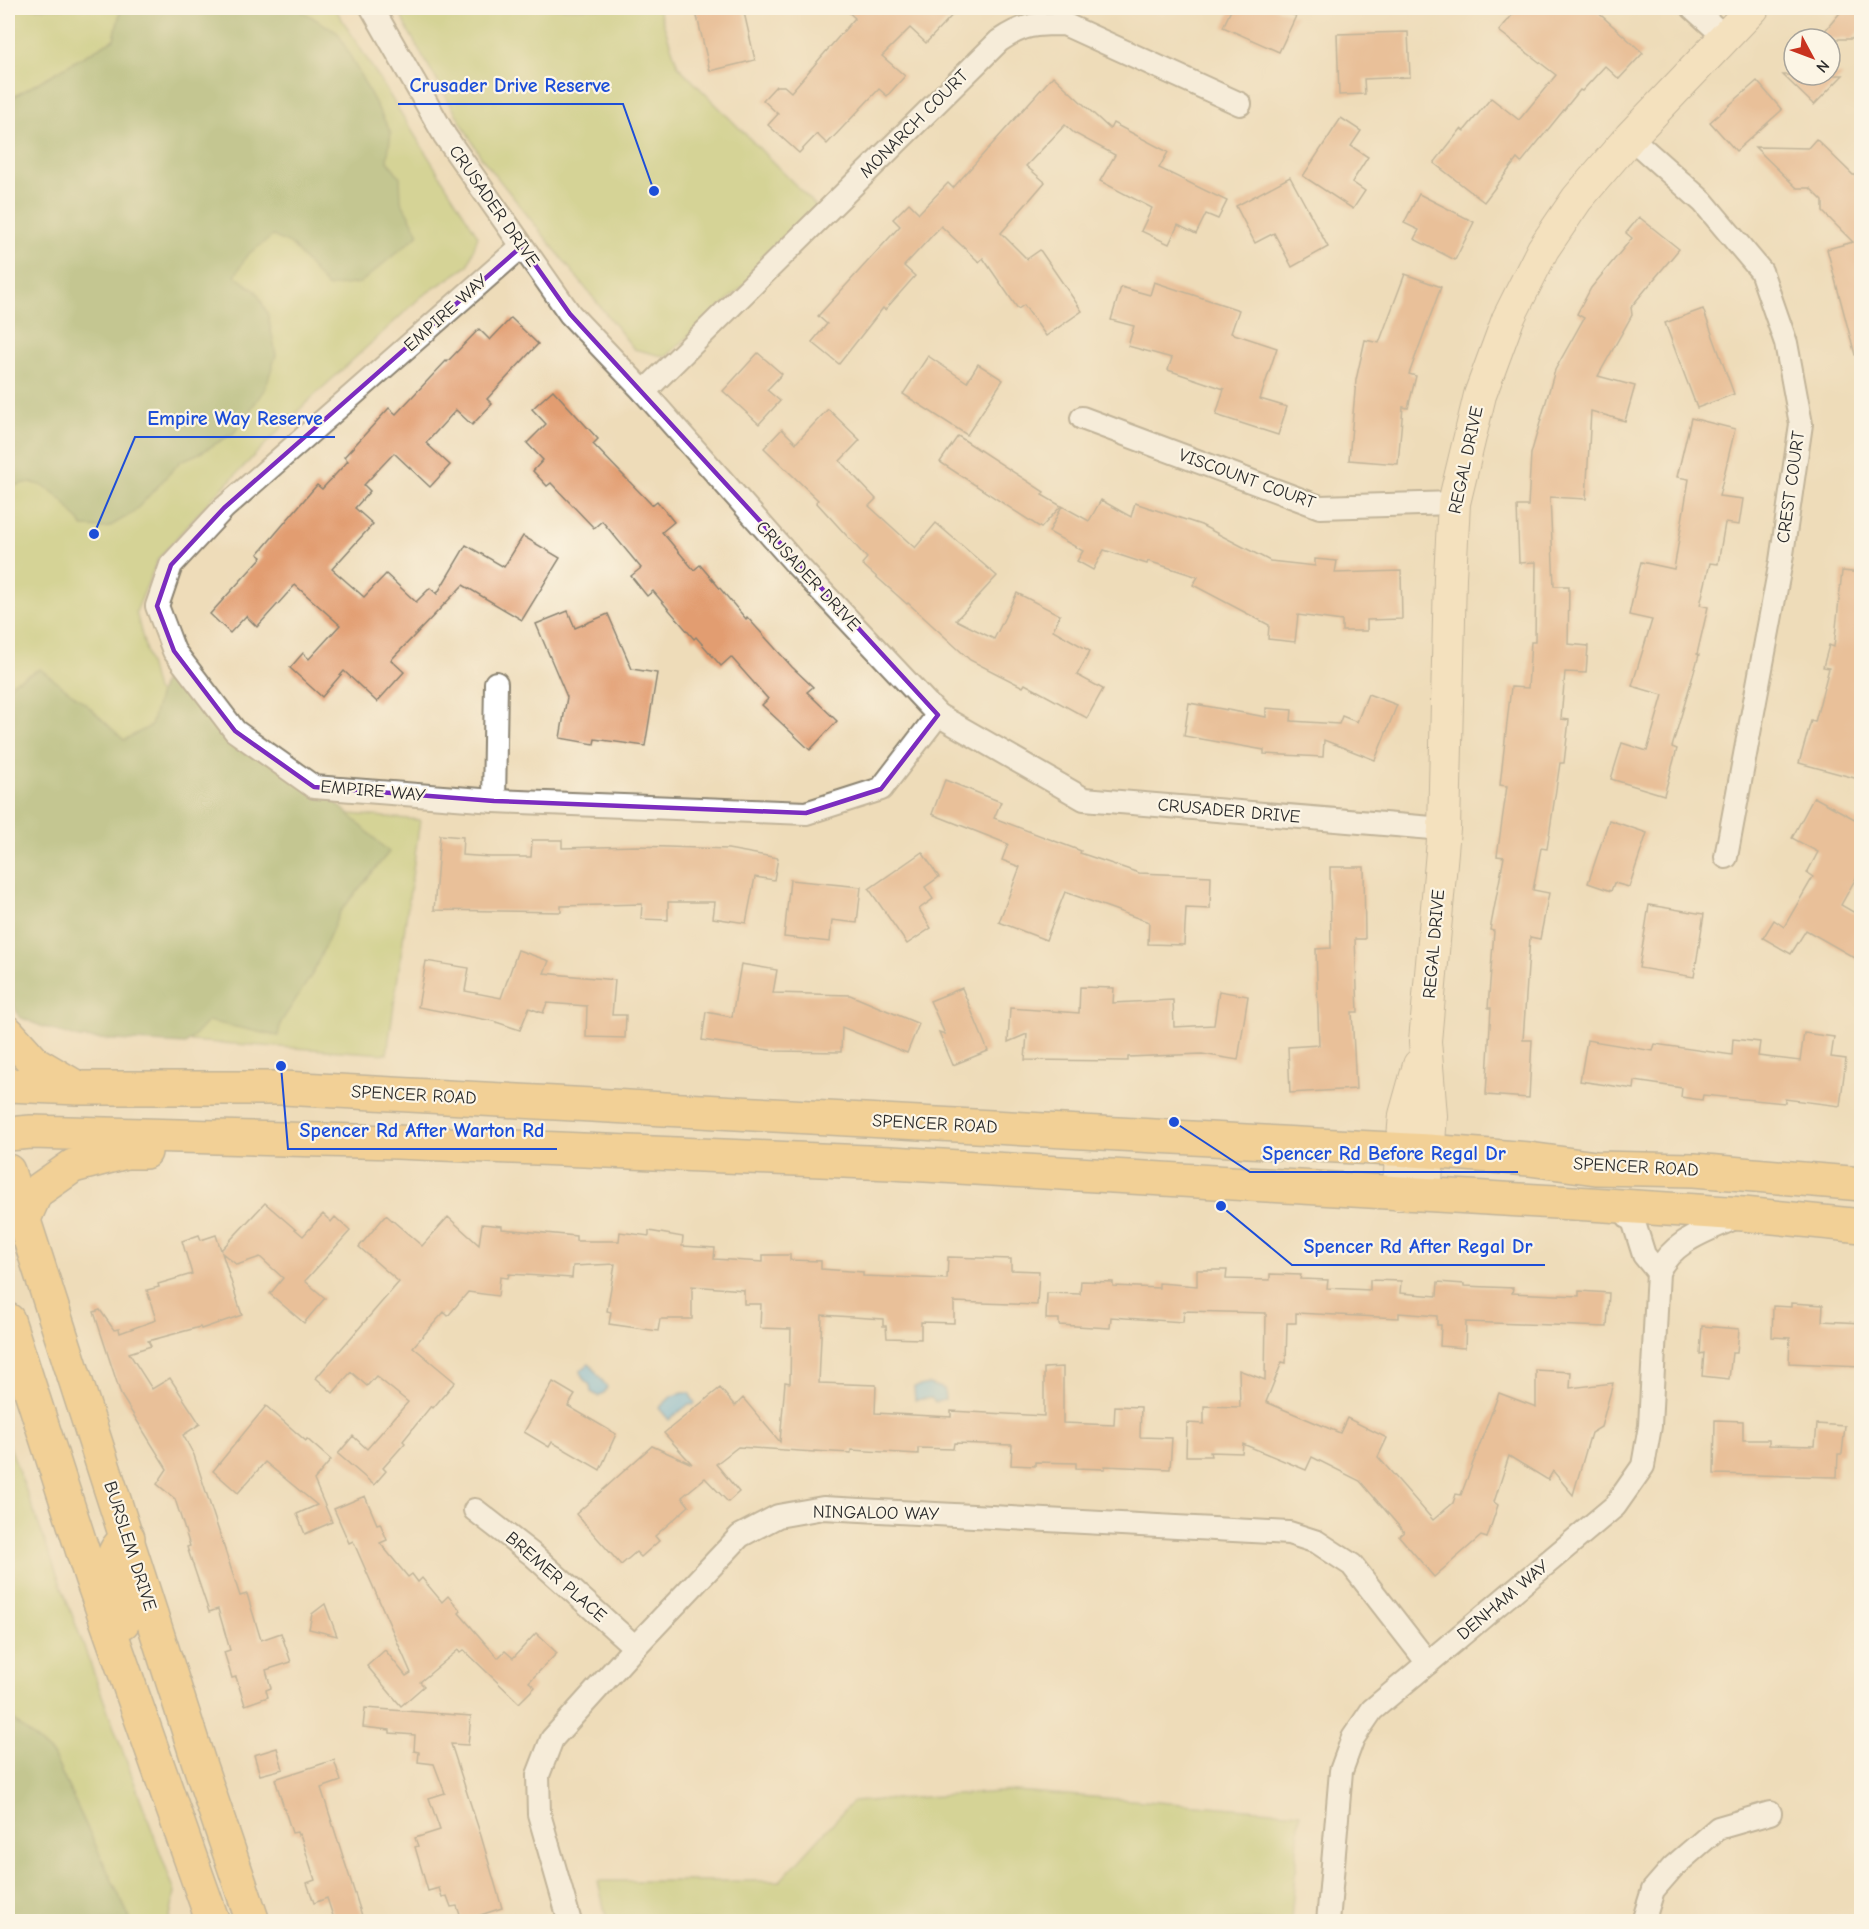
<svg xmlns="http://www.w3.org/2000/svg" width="1869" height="1929" font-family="'Comic Neue',sans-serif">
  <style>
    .green { fill: #b6c86c; stroke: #707a4c; stroke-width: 1.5 }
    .forest { fill: #90ac60; stroke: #5e6c46; stroke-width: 1.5 }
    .water { fill: #6fbee9; stroke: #4d748a; stroke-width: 1.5 }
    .building { fill: #e29d71 }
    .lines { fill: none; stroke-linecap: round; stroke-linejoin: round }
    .street-casing { stroke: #8c8472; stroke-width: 26 }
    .secondary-casing { stroke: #8c8472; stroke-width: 34 }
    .primary-casing { stroke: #8c8472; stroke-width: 36 }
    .street { stroke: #fff; stroke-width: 22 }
    .secondary { stroke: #fbe6c4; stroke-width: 32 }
    .primary { stroke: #f5c16b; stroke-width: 33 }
    .marked { fill: none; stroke: #7b2cbf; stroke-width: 4.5; stroke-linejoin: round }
    .labels { text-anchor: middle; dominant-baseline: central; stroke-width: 4.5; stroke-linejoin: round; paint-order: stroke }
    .street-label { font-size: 18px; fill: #2b2b2b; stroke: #fcf5e5 }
    .leader { fill: none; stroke: #1d4ed8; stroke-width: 2 }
    .callout-dot { fill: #1d4ed8; stroke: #fcf5e5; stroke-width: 2 }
    .callout-label { font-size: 20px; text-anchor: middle; font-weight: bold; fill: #1d4ed8; stroke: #fcf5e5; stroke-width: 4.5; stroke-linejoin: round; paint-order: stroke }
  </style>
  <rect width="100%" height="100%" fill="#fcf5e5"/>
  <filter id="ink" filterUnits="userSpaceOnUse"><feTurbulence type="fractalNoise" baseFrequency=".0167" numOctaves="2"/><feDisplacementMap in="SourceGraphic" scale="12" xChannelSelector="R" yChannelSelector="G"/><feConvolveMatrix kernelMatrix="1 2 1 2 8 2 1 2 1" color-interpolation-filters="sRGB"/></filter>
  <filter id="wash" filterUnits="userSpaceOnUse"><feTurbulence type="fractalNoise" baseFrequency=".008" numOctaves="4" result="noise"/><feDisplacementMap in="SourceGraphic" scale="24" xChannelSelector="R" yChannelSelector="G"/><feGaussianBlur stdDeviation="1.35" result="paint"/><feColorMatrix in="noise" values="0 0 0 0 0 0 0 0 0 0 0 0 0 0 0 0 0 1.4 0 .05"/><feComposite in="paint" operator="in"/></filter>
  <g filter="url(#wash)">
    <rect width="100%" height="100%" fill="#eedcb9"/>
    <!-- green -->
    <g class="green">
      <polygon points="8,8 335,8 478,236 468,266 422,296 304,405 201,510 158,559 136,612 156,690 225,770 292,809 420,820 387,1054 113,1036 8,978"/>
      <polygon points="398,8 658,8 678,66 823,213 666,357 634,349 481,157 406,27"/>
      <polygon points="8,1442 175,1892 169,1921 131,1921 53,1755 8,1715"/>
      <polygon points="1015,1791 1300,1813 1291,1921 607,1921 598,1881 780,1881 852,1802"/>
    </g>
    <!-- forest -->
    <g class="forest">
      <path d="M 121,8 L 291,8 L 299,9 L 338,33 L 391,133 L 387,160 L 400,177 L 401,201 L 419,234 L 360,283 L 327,287 L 292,245 L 273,236 L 247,255 L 235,276 L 257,292 L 268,315 L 276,355 L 265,389 L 234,433 L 202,452 L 181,461 L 133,513 L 107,528 L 83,527 C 67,504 40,467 8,490 L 8,100 L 114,39 Z"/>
      <polygon points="40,669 87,705 124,740 151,726 163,681 198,694 328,795 389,852 340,912 313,973 281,1022 278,1036 208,1021 186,1044 79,1038 41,1026 19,1017 8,989 8,690 13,682"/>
      <polygon points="8,1715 53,1755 131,1921 8,1921"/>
    </g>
    <!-- water -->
    <g class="water">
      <path d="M 589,1364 L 593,1368 L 607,1387 L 605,1392 L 598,1396 L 591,1392 L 590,1385 C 584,1381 581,1377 581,1370 Z"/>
      <polygon points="929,1384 944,1389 945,1400 935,1402 931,1398 915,1400 914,1387"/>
      <polygon points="683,1393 689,1393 695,1403 693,1405 689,1404 669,1420 659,1408 672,1396"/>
    </g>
    <g id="blocks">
      <!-- building -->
      <g class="building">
        <polygon points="695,8 743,8 755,60 710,71"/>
        <polygon points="844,8 959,8 926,43 910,28 882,56 905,76 887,96 879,89 827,144 817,134 799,153 768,125 778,114 763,100 776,86 784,86 791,92 855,18"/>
        <polygon points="1232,8 1276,8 1296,16 1279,52 1223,27"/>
        <polygon points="1518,8 1593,8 1643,53 1619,79 1605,66 1582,91 1580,90 1521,163 1517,159 1484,202 1434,163 1461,129 1464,131 1491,98 1519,120 1556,75 1499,31"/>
        <polygon points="1844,8 1862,8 1862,28 1852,39 1818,39"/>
        <polygon points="1408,32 1410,77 1364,79 1365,94 1339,95 1337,34"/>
        <polygon points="1783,75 1843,75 1814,105"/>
        <polygon points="1053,76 1110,129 1113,123 1168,152 1159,168 1227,201 1218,219 1206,214 1196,234 1178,225 1169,244 1141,231 1152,208 1100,181 1115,155 1074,133 1065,125 1026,166 1045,182 1001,233 1027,259 1040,250 1082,311 1046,336 1024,305 1018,309 983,258 979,262 941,226 904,266 915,276 885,310 883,308 839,364 812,342 827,324 818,316 900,226 893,219 909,203 919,213 948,183 953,188"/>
        <polygon points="1757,81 1782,110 1736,151 1710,122"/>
        <polygon points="1341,118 1361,131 1351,146 1368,157 1352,182 1365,191 1353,209 1303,176"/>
        <polygon points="1816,139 1853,175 1862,175 1862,354 1855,355 1827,249 1853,242 1823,212 1823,201 1810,188 1797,188 1755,147 1808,148"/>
        <polygon points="1290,177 1328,247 1292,267 1274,233 1255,243 1236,206"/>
        <polygon points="1419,194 1474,222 1455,260 1414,239 1419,230 1404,223"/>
        <polygon points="1639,217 1679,249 1631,307 1632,315 1598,376 1635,386 1625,421 1591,411 1586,499 1550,497 1554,586 1569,586 1568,644 1588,646 1586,673 1565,672 1561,719 1569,720 1564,763 1560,763 1547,849 1541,848 1533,890 1549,893 1540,939 1530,937 1523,1040 1532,1040 1529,1098 1486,1095 1491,1008 1488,1008 1494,931 1490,930 1504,857 1497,856 1507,786 1500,785 1511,687 1528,688 1531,642 1535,642 1536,562 1519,563 1517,506 1528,506 1531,454 1555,370 1584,318 1577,314 1591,288 1632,238 1626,233"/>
        <polygon points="1405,274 1441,287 1409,374 1416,376 1408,408 1403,407 1398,464 1349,460 1356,380 1365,340 1379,343"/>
        <polygon points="1154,282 1239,310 1231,333 1277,348 1260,399 1287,407 1278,435 1216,415 1224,389 1168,370 1172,358 1128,346 1134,326 1111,320 1121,287 1150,295"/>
        <polygon points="1703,309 1734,394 1697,408 1665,323"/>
        <polygon points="511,318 538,344 487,399 492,404 472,425 456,410 426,443 450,465 430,487 394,453 364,485 370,491 355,508 373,524 332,569 364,597 386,574 416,602 430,588 437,594 466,545 504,567 523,536 560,558 522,620 463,585 391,660 404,672 377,702 344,671 322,697 290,668 303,653 309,659 340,625 295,585 257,627 246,616 230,633 210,614 262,557 258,554 310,493 317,485 322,489 348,461 344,457 389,408 396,414 446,361 447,362 479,329 490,340"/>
        <polygon points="758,353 782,374 767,390 780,401 759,424 723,391"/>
        <polygon points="928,356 967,382 978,364 1003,380 967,435 903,394"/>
        <polygon points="553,390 598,439 593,444 652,505 657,501 674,522 662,532 694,570 700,565 746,619 747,617 792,667 813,687 807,692 837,721 810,750 762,705 768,699 731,657 721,666 696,637 694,639 653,591 647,596 631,576 641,568 602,521 594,528 551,483 547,486 533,471 543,460 527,443 546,424 532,409"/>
        <polygon points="828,409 860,440 840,461 876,499 869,506 915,548 936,523 997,576 956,620 994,639 1017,593 1060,615 1053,630 1090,651 1077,675 1103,689 1087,718 1025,684 1023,687 970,660 908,603 907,604 862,564 867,558 816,502 818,500 764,448 782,429 796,443"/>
        <polygon points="1691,418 1735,429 1719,496 1743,499 1739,525 1725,523 1718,564 1710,563 1700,605 1708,607 1697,654 1699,655 1672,747 1677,749 1664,795 1611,779 1622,743 1647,751 1663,695 1632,686 1652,620 1629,615 1641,562 1674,569 1689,479 1677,477"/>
        <polygon points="958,436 1044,492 1042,495 1061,506 1041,528 940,462"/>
        <polygon points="1101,500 1131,517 1135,503 1201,525 1270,561 1315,566 1315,559 1337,561 1335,573 1401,571 1402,619 1367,620 1367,631 1342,631 1342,621 1298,615 1295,642 1268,639 1269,625 1193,585 1198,577 1148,561 1147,564 1104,550 1093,570 1077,561 1083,551 1049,532 1062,506 1089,521"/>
        <polygon points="1842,571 1862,573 1862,780 1799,763 1811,721 1815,722 1829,668 1823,667 1829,645 1834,647"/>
        <polygon points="568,611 575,628 608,614 632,669 657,673 645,746 595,739 594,744 560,738 567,697 536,624"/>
        <polygon points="1368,694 1397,705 1375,760 1324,740 1323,757 1264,754 1264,750 1184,736 1189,703 1266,717 1266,708 1292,710 1291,721 1339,724 1342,716 1357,722"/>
        <polygon points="945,780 1001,802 994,818 1081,851 1080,853 1139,873 1211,876 1210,909 1186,908 1184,945 1148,944 1149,922 1065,892 1046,940 999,922 1020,867 1002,860 1008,844 932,814"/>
        <polygon points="1814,797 1862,823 1862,867 1841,905 1862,917 1862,962 1806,930 1791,954 1763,938 1774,920 1784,927 1813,877 1807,873 1818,852 1792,838"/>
        <polygon points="1609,820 1647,833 1629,887 1614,883 1611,891 1588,883"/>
        <polygon points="440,835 463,837 462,855 490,857 531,857 532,840 562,840 562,848 637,846 728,849 778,858 774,880 755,877 746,923 713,918 715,902 668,902 668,920 641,919 642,904 561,906 561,912 434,910"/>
        <polygon points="922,852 939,877 925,887 933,899 919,909 931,928 907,944 869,889"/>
        <polygon points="1330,867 1364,867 1365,939 1355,939 1358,1012 1352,1012 1356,1089 1290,1093 1288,1047 1319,1045 1316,949 1331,948"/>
        <polygon points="790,880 861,887 857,923 832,920 830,942 784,937"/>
        <polygon points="1649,905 1704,914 1694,977 1639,968"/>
        <polygon points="518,950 549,961 544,973 615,980 612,1015 626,1015 625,1038 586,1037 587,1006 547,1003 543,1013 529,1008 520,1030 493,1021 418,1007 426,961 469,968 465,991 501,998"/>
        <polygon points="741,964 777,970 773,993 850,995 919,1024 907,1053 842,1027 841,1052 776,1051 702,1040 706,1012 732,1017"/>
        <polygon points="1080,987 1114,988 1113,1003 1173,1000 1174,1027 1214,1025 1219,991 1248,996 1238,1060 1202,1054 1128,1057 1128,1061 1025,1060 1027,1034 1008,1042 1010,1008 1079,1013"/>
        <polygon points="962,988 988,1051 953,1065 939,1032 945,1034 930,1001"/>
        <polygon points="1804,1033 1834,1037 1831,1057 1846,1059 1840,1106 1785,1099 1785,1103 1703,1095 1702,1100 1681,1097 1682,1088 1635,1081 1634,1089 1580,1081 1587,1040 1653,1051 1655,1044 1732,1055 1733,1039 1760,1042 1758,1056 1800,1061"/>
        <polygon points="265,1203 303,1236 323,1214 331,1222 335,1217 350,1231 305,1281 325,1298 304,1323 270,1294 283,1278 260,1257 237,1265 222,1253 242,1315 201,1329 200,1327 148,1341 151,1346 129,1353 152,1389 170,1378 200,1424 183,1435 194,1455 240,1596 247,1594 261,1640 281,1633 291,1662 266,1670 271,1688 266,1690 268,1697 245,1705 236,1677 232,1678 224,1652 230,1650 218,1609 209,1612 187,1547 190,1546 175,1499 157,1484 167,1469 121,1395 94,1312 100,1310 114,1330 119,1329 120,1333 156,1320 147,1290 159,1287 158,1284 192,1274 182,1241 199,1235 201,1240 216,1235 221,1250"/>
        <polygon points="386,1215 422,1246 448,1217 479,1245 482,1224 502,1226 502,1229 576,1236 576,1241 619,1241 620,1232 649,1236 649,1231 683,1237 682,1246 715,1248 714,1259 763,1262 763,1255 790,1255 790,1260 821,1261 821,1269 863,1272 863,1276 947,1279 948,1257 1011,1259 1011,1270 1039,1271 1037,1305 954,1302 954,1323 921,1322 921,1339 887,1338 886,1326 883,1326 883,1319 822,1315 819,1383 876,1385 875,1413 951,1417 951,1411 1044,1416 1044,1368 1063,1367 1063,1423 1114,1425 1115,1406 1141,1407 1140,1437 1172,1438 1170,1469 1105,1466 1105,1469 1076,1468 1076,1463 1035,1462 1035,1466 1011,1465 1012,1445 954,1443 953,1449 918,1448 918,1454 851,1450 851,1453 814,1451 814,1452 738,1447 716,1464 739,1492 728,1502 705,1478 682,1497 689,1506 655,1536 659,1541 641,1557 636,1552 621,1565 576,1514 652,1446 692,1464 664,1433 720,1388 735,1406 743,1398 780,1442 785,1382 790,1383 791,1329 760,1328 761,1304 744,1304 744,1290 692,1286 692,1319 660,1319 658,1331 609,1324 611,1312 607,1311 615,1264 573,1266 572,1278 509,1274 508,1278 500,1277 498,1296 468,1292 448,1316 444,1312 413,1347 455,1382 433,1408 431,1406 403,1441 405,1443 383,1468 386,1471 374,1485 338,1454 353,1436 367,1449 408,1402 376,1376 367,1386 351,1372 333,1393 316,1378 399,1282 359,1247"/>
        <polygon points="1197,1270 1227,1270 1226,1279 1270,1280 1270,1274 1301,1275 1300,1279 1328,1280 1327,1288 1370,1290 1370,1280 1401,1281 1400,1293 1437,1296 1438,1282 1464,1284 1464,1286 1513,1288 1512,1293 1579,1296 1579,1291 1609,1293 1607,1327 1466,1322 1465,1348 1440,1346 1441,1325 1437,1325 1437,1316 1399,1313 1399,1318 1296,1313 1296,1323 1287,1323 1286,1363 1282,1362 1266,1402 1340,1433 1347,1418 1387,1438 1378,1457 1433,1520 1453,1503 1456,1494 1461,1495 1499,1393 1536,1407 1536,1370 1571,1372 1570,1388 1613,1383 1601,1427 1591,1433 1573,1495 1553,1471 1548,1480 1509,1456 1494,1502 1498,1505 1487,1538 1481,1536 1434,1577 1399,1536 1404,1532 1360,1481 1312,1457 1306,1470 1243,1444 1242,1453 1210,1452 1211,1456 1186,1456 1187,1423 1204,1424 1204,1406 1240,1407 1239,1370 1265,1380 1266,1313 1184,1311 1183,1322 1111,1317 1110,1328 1059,1325 1059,1319 1046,1319 1047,1293 1080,1294 1081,1281 1113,1282 1113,1286 1159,1288 1159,1283 1197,1286"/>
        <polygon points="1791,1303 1823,1305 1822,1321 1862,1323 1862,1366 1789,1363 1790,1338 1772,1337 1773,1306 1791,1307"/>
        <polygon points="1702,1326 1739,1329 1737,1353 1732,1353 1729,1379 1702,1376 1704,1353 1700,1354"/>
        <polygon points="553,1382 575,1395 568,1406 616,1434 600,1470 552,1442 549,1447 524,1432"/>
        <polygon points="266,1406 306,1441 307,1439 331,1460 314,1480 332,1522 305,1534 297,1514 317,1505 265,1462 238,1493 213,1471"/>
        <polygon points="1715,1420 1743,1421 1743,1440 1769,1440 1769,1445 1815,1446 1817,1424 1845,1426 1842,1454 1838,1454 1837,1477 1714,1474"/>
        <polygon points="365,1496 377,1524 380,1523 387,1540 380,1543 408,1577 412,1574 418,1582 422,1578 442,1602 448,1596 461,1611 459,1613 498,1658 505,1651 513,1658 536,1633 557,1653 529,1682 535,1687 519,1703 464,1650 460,1653 458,1650 420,1682 424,1686 401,1706 367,1666 385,1650 406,1676 411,1673 353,1541 349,1543 334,1509"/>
        <polygon points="325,1604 337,1636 309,1629 312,1614"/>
        <polygon points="365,1708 471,1716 468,1745 451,1744 481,1836 502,1908 462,1921 457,1906 451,1907 447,1896 442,1897 439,1888 428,1891 415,1847 418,1846 415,1838 440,1830 429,1798 445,1793 434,1764 418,1762 419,1752 414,1751 415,1735 390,1733 390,1730 363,1727"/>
        <polygon points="277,1748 283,1769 260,1775 254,1755"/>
        <polygon points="334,1760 341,1781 321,1788 364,1922 335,1922 327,1898 314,1903 307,1883 315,1880 300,1834 298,1835 297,1832 292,1833 275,1779"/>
      </g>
    </g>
  </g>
  <g filter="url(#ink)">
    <use href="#blocks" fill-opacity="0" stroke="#8c8472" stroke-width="1.5"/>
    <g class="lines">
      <defs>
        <g id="street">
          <polyline points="372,8 445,136 570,314 644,392 796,564 938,715 1084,799 1444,829"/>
          <polyline points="1693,8 1725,37"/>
          <polyline points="1630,137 1703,202 1761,271 1786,343 1801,424 1781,561 1726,857"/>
          <polyline points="522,246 224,508 171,565 157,606 174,651 235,731 314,787 494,801 806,813 881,789 938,715"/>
          <path d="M 644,392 L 999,41 C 1024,24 1035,24 1064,24 L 1240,104"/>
          <polyline points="1082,418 1320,507 1454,503"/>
          <polyline points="494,801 496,683"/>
          <polyline points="1618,1205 1634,1223 1644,1255 1658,1272"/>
          <polyline points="475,1510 533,1555 635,1647"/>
          <polyline points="570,1922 539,1814 538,1775 552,1739 635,1647 740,1536 778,1516 823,1508 1289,1533 1317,1542 1352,1565 1428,1663"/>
          <path d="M 1328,1922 L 1341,1771 L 1353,1738 L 1372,1710 L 1615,1506 L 1643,1466 L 1650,1426 L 1658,1272 C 1673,1240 1707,1231 1737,1217"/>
          <polyline points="1643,1922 1653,1890 1673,1867 1718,1828 1770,1813"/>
        </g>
        <g id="secondary">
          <polyline points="1398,1194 1405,1115 1419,1065"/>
          <polyline points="1425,1194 1431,1116 1425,1041 1444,829 1450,577 1454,503 1480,395 1508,319 1543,249 1577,199 1630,137 1753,8"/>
        </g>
        <g id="primary">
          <polyline points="8,1033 35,1063 74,1086"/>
          <polyline points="8,1085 78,1088 283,1088 1428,1151 1529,1159 1596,1168 1694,1170 1862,1184"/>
          <polyline points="8,1134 31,1132 396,1142 891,1163 1590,1204 1743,1214 1862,1226"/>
          <polyline points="8,1171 198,1760 253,1922"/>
          <polyline points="24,1219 36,1192 73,1166 126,1152 145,1152"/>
          <polyline points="8,1320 91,1577 213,1922"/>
          <path d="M 123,1622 C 123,1611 122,1600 119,1589 C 115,1567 105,1555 128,1538"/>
        </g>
      </defs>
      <!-- street casing -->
      <use href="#street" class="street-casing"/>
      <!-- secondary casing -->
      <use href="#secondary" class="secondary-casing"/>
      <!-- primary casing -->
      <use href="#primary" class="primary-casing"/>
      <!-- street -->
      <use href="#street" class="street"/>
      <!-- secondary -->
      <use href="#secondary" class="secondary"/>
      <!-- primary -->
      <use href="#primary" class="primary"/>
    </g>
  </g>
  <!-- marked area -->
  <path d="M0 0H1869V1929H0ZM 522,246 L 570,314 L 938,715 L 881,789 L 806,813 L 494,801 L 314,787 L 235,731 L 174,651 L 157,606 L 171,565 L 224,508 Z" fill="#eedcb9" fill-opacity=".55" fill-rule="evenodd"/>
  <path class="marked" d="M 522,246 L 570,314 L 938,715 L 881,789 L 806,813 L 494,801 L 314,787 L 235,731 L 174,651 L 157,606 L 171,565 L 224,508 Z"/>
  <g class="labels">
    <!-- street labels -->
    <g class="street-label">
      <text transform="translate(914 124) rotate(-45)">MONARCH COURT</text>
      <text transform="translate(494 206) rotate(55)">CRUSADER DRIVE</text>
      <text transform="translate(446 313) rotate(-42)">EMPIRE WAY</text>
      <text transform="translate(1466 460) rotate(-78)">REGAL DRIVE</text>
      <text transform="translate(1247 479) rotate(20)">VISCOUNT COURT</text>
      <text transform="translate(1791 487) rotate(-82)">CREST COURT</text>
      <text transform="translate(808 576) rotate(47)">CRUSADER DRIVE</text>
      <text transform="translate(373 791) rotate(5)">EMPIRE WAY</text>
      <text transform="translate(1229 811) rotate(5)">CRUSADER DRIVE</text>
      <text transform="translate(1434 944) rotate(-85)">REGAL DRIVE</text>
      <text transform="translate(414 1095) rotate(3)">SPENCER ROAD</text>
      <text transform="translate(935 1124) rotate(3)">SPENCER ROAD</text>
      <text transform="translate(1636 1167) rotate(3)">SPENCER ROAD</text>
      <text transform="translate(876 1513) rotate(1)">NINGALOO WAY</text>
      <text transform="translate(130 1546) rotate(72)">BURSLEM DRIVE</text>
      <text transform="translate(556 1577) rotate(41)">BREMER PLACE</text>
      <text transform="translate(1503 1600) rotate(-40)">DENHAM WAY</text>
    </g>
  </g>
  <!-- callouts -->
  <path class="leader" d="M654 191L623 104H398M94 534L135 437H335M281 1066L288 1149H557M1174 1122L1250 1172H1518M1221 1206L1292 1265H1545"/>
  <g class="callout-dot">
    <circle cx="654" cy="191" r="6"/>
    <circle cx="94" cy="534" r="6"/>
    <circle cx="281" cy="1066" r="6"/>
    <circle cx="1174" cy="1122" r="6"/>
    <circle cx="1221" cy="1206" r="6"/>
  </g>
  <g class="callout-label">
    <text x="510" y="92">Crusader Drive Reserve</text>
    <text x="235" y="425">Empire Way Reserve</text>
    <text x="422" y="1137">Spencer Rd After Warton Rd</text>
    <text x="1384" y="1160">Spencer Rd Before Regal Dr</text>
    <text x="1418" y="1253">Spencer Rd After Regal Dr</text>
  </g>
  <!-- margin -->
  <rect width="1869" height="1929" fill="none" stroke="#fcf5e5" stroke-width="30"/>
  <!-- north arrow -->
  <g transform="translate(1812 57) rotate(131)"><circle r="28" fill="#fcf5e5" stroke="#a8a49b" stroke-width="1.5"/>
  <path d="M0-4.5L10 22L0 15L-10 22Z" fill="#c8321e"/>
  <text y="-9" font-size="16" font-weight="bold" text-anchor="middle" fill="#2b2b2b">N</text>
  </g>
</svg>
